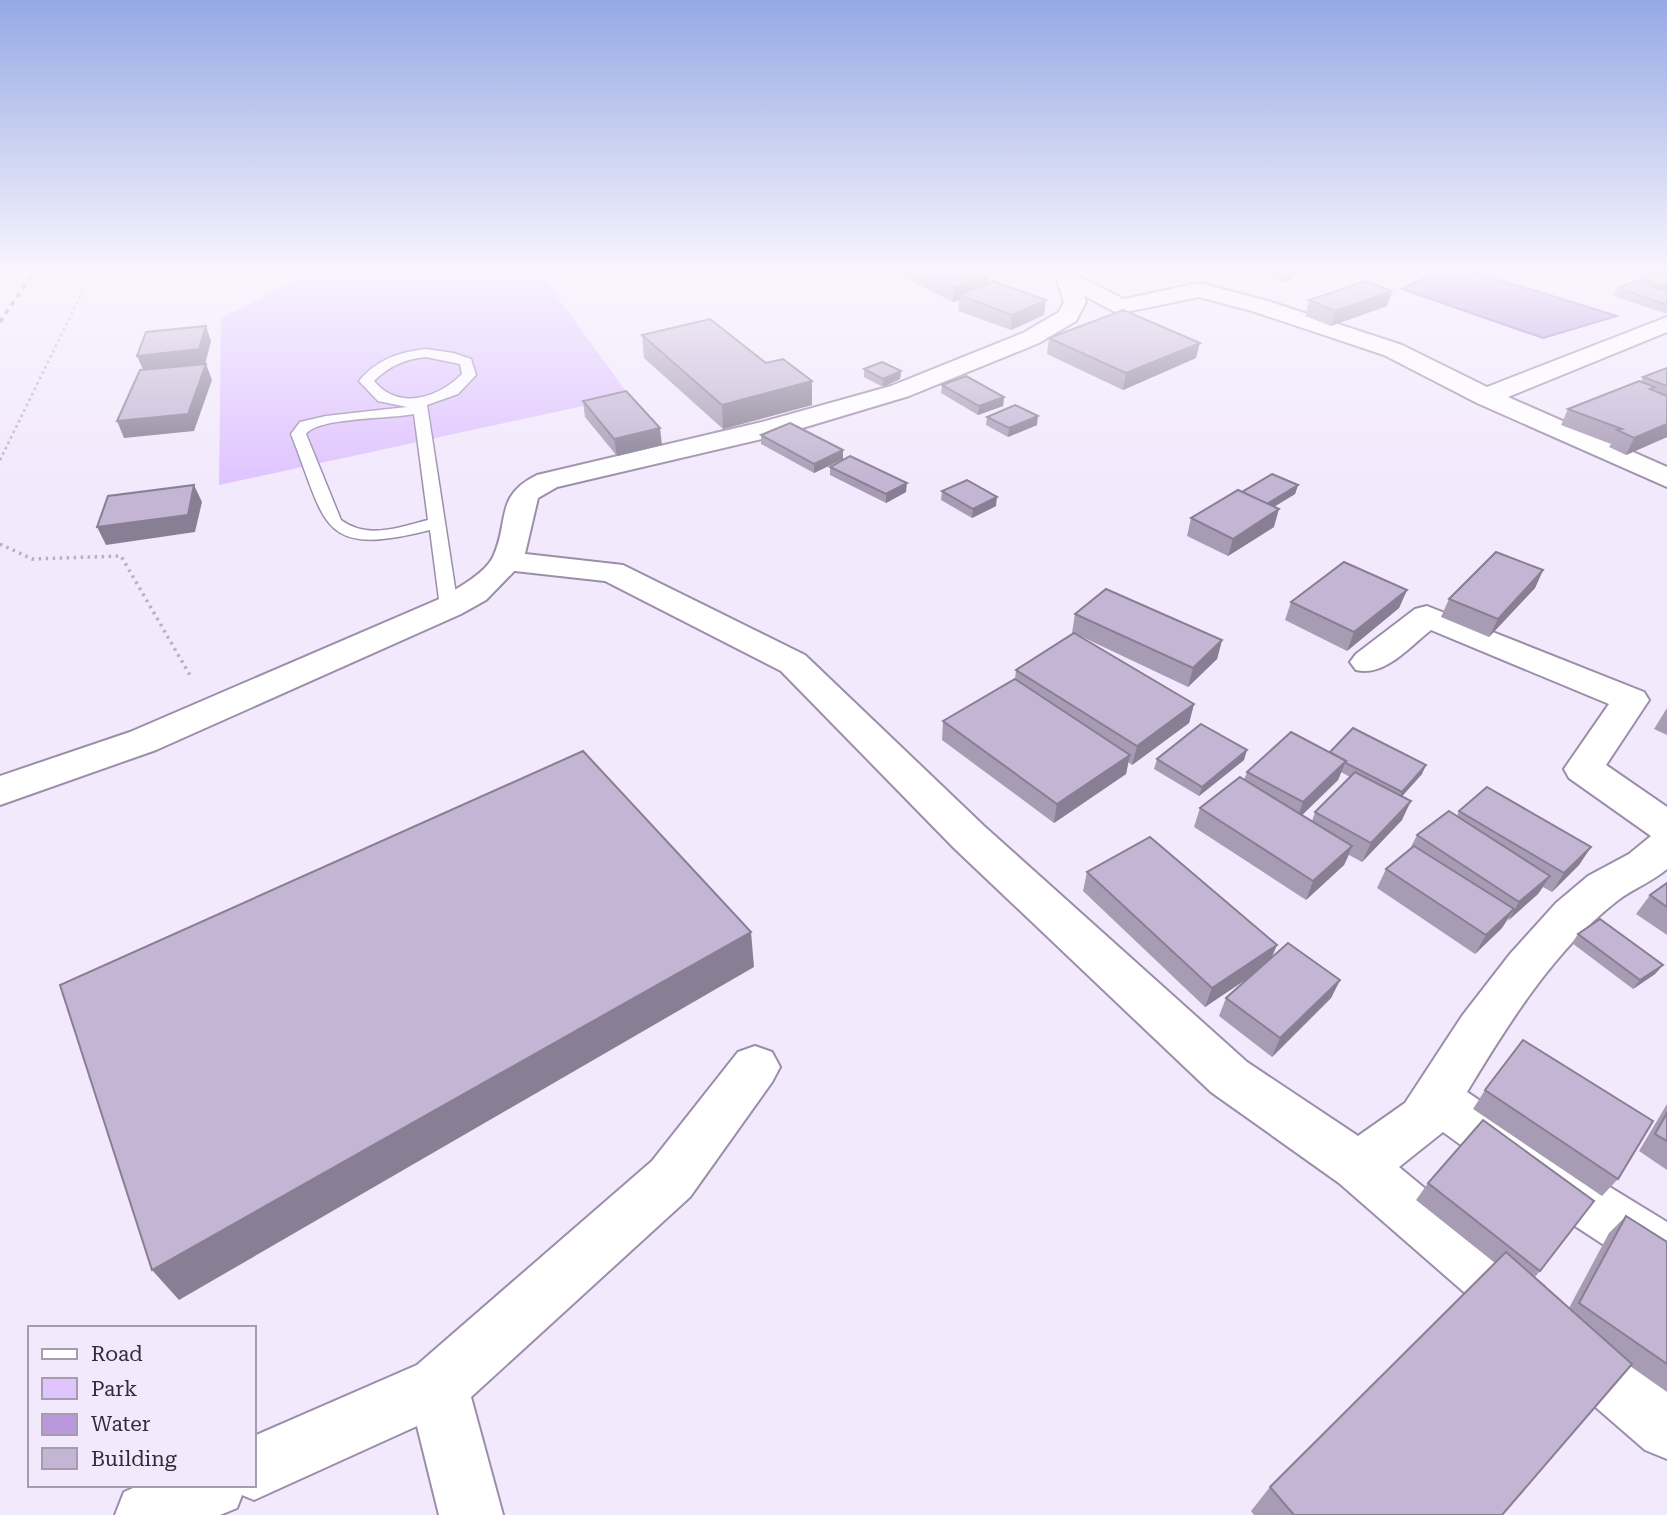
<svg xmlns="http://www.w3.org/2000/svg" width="1667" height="1515" font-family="'Roboto Serif',serif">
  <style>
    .green { fill: #dfc4fe }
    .water { fill: #ba98de; stroke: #9178ac; stroke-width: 2 }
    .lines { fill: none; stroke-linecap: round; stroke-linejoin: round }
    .lane-casing { stroke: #9c8eab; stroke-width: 3 }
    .street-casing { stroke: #9c8eab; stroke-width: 4 }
    .secondary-casing { stroke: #9c8eab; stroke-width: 4 }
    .path-far1 { stroke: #b8b0c1; stroke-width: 2.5; stroke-dasharray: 2.5 3.5; stroke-linecap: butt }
    .path { stroke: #b8b0c1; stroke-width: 3.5; stroke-dasharray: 2.5 4.5; stroke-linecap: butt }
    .lane { fill: #fff; fill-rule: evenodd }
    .street { fill: #fff; fill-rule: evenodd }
    .secondary { fill: #fff; fill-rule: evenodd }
    .rail { stroke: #8d8595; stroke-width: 3.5; stroke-dasharray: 5 5; stroke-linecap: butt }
    .wall { fill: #a89cb5; fill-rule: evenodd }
    .shaded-wall { fill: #887f94 }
    .building { fill: #c3b5d3; stroke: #887f94; stroke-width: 2 }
  </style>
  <rect width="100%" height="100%" fill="#f2e9fc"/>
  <!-- green -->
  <polygon class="green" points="297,270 538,270 629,396 219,485 221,318 287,285"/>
  <!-- water -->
  <polygon class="water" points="1438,270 1468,270 1617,316 1543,338 1402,289"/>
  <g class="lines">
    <defs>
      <path id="lane" d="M 426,349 L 453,353 L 471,359 L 476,375 L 458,394 L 427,405 L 458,607 L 449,612 L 440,607 L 430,530 C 319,558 327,525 291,434 L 300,422 L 326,416 L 407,407 L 378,401 L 359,381 C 376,360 399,352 426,349 ZM 426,357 L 460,364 L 462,374 C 438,398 399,411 374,381 C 389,366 405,359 426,357 ZM 414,414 L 428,520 C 399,527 368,540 341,520 L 306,434 C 319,417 391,419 414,414 Z"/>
      <g id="street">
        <polygon points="1066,270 1124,299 1199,283 1268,301 1402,345 1487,387 1667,317 1667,332 1508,397 1667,467 1667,487 1477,403 1384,355 1252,311 1199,297 1121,313 1113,311 1057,281 1054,276 1057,271"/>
        <path d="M 507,552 L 623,565 L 805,655 L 984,826 L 1247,1062 L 1358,1136 L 1405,1103 L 1462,1016 L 1510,954 L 1556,903 L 1588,876 L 1629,854 L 1651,836 L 1569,778 L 1564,769 L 1609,704 L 1431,630 C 1409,647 1385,677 1356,670 L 1350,662 L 1356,654 L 1415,609 L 1427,606 L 1644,692 L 1649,700 L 1606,765 L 1667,807 L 1667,869 C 1652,882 1632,889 1617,901 C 1554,950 1508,1024 1467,1092 L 1590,1175 L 1667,1222 L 1667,1281 L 1647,1273 L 1552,1211 L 1443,1132 L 1399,1167 L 1544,1287 L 1553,1307 L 1544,1327 L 1524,1336 L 1504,1327 L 1339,1183 L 1211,1092 L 954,848 L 781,671 L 605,581 L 496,569 L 491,562 L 496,555 Z"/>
        <polygon points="755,1046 772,1052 780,1067 772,1082 690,1197 471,1397 503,1515 439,1515 417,1426 254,1500 242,1495 237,1508 220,1515 115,1515 124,1492 140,1485 254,1485 254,1436 417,1365 652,1161 738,1052"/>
        <polygon points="1575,1320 1596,1329 1667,1388 1667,1459 1645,1450 1554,1371 1545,1350 1554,1329"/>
      </g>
      <path id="secondary" d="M 1054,270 L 1076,270 L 1086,302 L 1076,321 L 1039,343 L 909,396 L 779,435 L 557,487 L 538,498 L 523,562 L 486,600 L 461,614 L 156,750 L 0,805 L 0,776 L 130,732 L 437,600 C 453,591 485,574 493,557 C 510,521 494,496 537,475 L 762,422 L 891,386 L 1023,333 L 1059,312 L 1064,302 Z"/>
    </defs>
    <!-- lane casing -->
    <use href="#lane" class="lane-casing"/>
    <!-- street casing -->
    <use href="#street" class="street-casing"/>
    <!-- secondary casing -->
    <use href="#secondary" class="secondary-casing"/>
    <!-- path-far1 -->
    <polyline class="path-far1" points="0,460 93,270"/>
    <!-- path -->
    <polyline class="path" points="0,544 32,559 121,556 191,677"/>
    <!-- lane -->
    <use href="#lane" class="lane"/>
    <!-- street -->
    <use href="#street" class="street"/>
    <!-- secondary -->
    <use href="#secondary" class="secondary"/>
    <!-- rail -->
    <polyline class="rail" points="0,322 35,270"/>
  </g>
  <!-- wall -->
  <g class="wall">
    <polygon points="889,270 972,270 987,284 1046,300 1044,315 1011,330 958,311 959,300 953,302"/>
    <polygon points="1255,270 1298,270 1297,276 1284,282 1255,271"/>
    <polygon points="1339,270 1370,270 1357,276"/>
    <polygon points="1667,274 1667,314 1614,296 1618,288 1639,282 1640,278"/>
    <polygon points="1392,291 1387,306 1331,326 1305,316 1309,300"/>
    <polygon points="642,335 766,363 812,381 812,405 723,429 644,358"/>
    <polygon points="1049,338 1196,358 1123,390 1047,354"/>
    <polygon points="1667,368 1667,437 1626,455 1609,447 1611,444 1561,425 1568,409 1641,382 1643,377"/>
    <polygon points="864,369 901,371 900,379 883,387 864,377"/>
    <polygon points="942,385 1004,397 1003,406 978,415 941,393"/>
    <polygon points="583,401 662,445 617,456 585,417"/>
    <polygon points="987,417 1037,425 1008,437 986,425"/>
    <polygon points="761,435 843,459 814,473 761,444"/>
    <polygon points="830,467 906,492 886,503 830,475"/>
    <polygon points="1298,485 1295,494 1274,507 1274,527 1228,556 1187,536 1191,518 1242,492"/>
    <polygon points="942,491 996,506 972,518 941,500"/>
    <polygon points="1543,570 1535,588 1489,637 1441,617 1449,599"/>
    <polygon points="1407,590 1399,608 1347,651 1285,620 1291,602"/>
    <polygon points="1075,614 1222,640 1217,659 1188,687 1076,634 1194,704 1189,723 1132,765 1128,762 1126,774 1054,823 942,740 943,721 1015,679 1016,670 1074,634 1072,633"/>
    <polygon points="1667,708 1667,735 1654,729"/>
    <path d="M 1330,752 L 1422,774 L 1402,796 L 1402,820 L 1362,862 L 1349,855 L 1344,865 L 1306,900 L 1194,827 L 1200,808 L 1244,780 L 1247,772 ZM 1341,772 L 1350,777 L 1315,812 L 1312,821 L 1302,815 L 1338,780 Z"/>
    <polygon points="1157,759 1244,760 1199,796 1154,769"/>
    <polygon points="1459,811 1591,847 1579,865 1552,892 1543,887 1538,894 1507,920 1502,928 1475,954 1377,888 1386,869 1410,849 1417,835 1457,816"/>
    <polygon points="1087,872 1272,956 1340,980 1331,998 1272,1057 1219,1016 1226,998 1248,978 1205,1007 1083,891"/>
    <polygon points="1667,883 1667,935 1636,914 1650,895"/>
    <polygon points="1578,934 1663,965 1655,974 1633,989 1572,943"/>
    <polygon points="1485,1090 1618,1179 1602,1196 1473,1109"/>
    <polygon points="1667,1104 1667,1170 1639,1151"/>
    <polygon points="1428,1183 1540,1271 1535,1277 1569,1308 1609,1233 1626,1216 1667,1242 1667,1392 1630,1366 1502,1515 1254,1515 1251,1511 1270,1487 1495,1263 1416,1200"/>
  </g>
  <!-- shaded-wall -->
  <g class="shaded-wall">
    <polygon points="1287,270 1298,270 1297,276 1284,282"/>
    <polygon points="1359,270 1370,270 1357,276"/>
    <polygon points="987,277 986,292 959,295 959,300 953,302 954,287"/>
    <polygon points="1392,291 1387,306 1331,326 1335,311"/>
    <polygon points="1046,300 1044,315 1011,330 1012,315"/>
    <polygon points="206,326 211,341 205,365 144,372 137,356"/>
    <polygon points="1200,343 1196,358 1123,390 1126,373"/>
    <polygon points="206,364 212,380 194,431 124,438 117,421"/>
    <polygon points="901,371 900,379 883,387 883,379"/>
    <polygon points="812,381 812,405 723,429 722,405"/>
    <polygon points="1004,397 1003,406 978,415 979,406"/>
    <polygon points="1038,416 1037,425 1008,437 1009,428"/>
    <polygon points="1667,424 1667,437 1626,455 1634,438"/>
    <polygon points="660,428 662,445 617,456 614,439"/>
    <polygon points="843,450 843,459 814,473 814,464"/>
    <polygon points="907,483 906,492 886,503 886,494"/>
    <polygon points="194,485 202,502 195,532 106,545 97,527"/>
    <polygon points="1298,485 1295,494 1260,515 1263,506"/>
    <polygon points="997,497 996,506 972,518 973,509"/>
    <polygon points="1279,509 1274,527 1228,556 1233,539"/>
    <polygon points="1543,570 1535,588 1489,637 1498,619"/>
    <polygon points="1407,590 1399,608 1347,651 1354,632"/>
    <polygon points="1222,640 1217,659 1188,687 1193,668"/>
    <polygon points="1194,704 1189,723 1132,765 1137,746"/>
    <polygon points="1247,750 1244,760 1199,796 1202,787"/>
    <polygon points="1130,755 1126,774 1054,823 1057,804"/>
    <polygon points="1346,761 1338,780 1296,821 1303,802"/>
    <polygon points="1426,765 1422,774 1397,802 1402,792"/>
    <polygon points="1411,801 1402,820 1362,862 1371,843"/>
    <polygon points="1352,846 1344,865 1306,900 1313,881"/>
    <polygon points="1591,847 1579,865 1552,892 1564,873"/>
    <polygon points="1550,876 1538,894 1508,921 1519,902"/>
    <polygon points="1514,909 1502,928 1475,954 1486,935"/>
    <polygon points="751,932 754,967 179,1300 152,1270"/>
    <polygon points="1277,945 1269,964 1205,1007 1212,988"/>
    <polygon points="1663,965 1655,974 1633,989 1640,980"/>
    <polygon points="1340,980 1331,998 1272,1057 1280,1038"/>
  </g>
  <!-- building -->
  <g class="building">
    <polygon points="919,270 972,270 987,277 954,287"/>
    <polygon points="1659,271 1667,274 1667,287 1640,278"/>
    <polygon points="993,281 1046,300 1012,315 959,295"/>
    <polygon points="1366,281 1392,291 1335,311 1309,300"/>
    <polygon points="1637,281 1667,291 1667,305 1618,288"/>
    <polygon points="1123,310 1200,343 1126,373 1049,338"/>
    <polygon points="710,319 766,363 783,359 812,381 722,405 642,335"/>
    <polygon points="206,326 199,349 137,356 146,332"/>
    <polygon points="882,362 901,371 883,379 864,369"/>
    <polygon points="206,364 188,414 117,421 140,370"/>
    <polygon points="1667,368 1667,386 1643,377"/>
    <polygon points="966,376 1004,397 979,406 942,385"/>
    <polygon points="1639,381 1655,387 1650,389 1667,396 1667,424 1634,438 1617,430 1622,429 1568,409"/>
    <polygon points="626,391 660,428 614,439 583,401"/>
    <polygon points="1015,405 1038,416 1009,428 987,417"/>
    <polygon points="790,423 843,450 814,464 761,435"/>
    <polygon points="850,456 907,483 886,494 830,467"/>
    <polygon points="1272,474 1298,485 1267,504 1242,492"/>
    <polygon points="967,480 997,497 973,509 942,491"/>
    <polygon points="194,485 188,515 97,527 108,496"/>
    <polygon points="1238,490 1279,509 1233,539 1191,518"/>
    <polygon points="1496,552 1543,570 1498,619 1449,599"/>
    <polygon points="1344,562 1407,590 1354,632 1291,602"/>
    <polygon points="1106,589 1222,640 1193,668 1075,614"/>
    <polygon points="1074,633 1194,704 1137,746 1016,670"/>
    <polygon points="1015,679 1130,755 1057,804 943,721"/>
    <polygon points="1201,724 1247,750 1202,787 1157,759"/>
    <polygon points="1353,728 1426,765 1402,792 1344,762 1346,761 1330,752"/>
    <polygon points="1291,732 1346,761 1303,802 1247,772"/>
    <polygon points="583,751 751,932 152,1270 60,985"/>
    <polygon points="1355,772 1411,801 1371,843 1315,812"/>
    <polygon points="1240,777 1352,846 1313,881 1200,808"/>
    <polygon points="1487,787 1591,847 1564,873 1459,811"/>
    <polygon points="1449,811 1550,876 1519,902 1417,835"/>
    <polygon points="1150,837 1277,945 1212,988 1087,872"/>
    <polygon points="1414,846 1514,909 1486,935 1386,869"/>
    <polygon points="1667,883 1667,907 1650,895"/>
    <polygon points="1600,919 1663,965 1640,980 1578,934"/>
    <polygon points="1288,943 1340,980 1280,1038 1226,998"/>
    <polygon points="1523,1040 1653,1121 1618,1179 1485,1090"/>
    <polygon points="1667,1113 1667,1141 1655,1134"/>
    <polygon points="1483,1120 1594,1201 1540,1271 1428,1183"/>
    <polygon points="1626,1216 1667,1242 1667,1364 1579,1303"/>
    <polygon points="1506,1252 1632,1364 1502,1515 1294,1515 1270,1487"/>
  </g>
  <!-- sky -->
  <linearGradient id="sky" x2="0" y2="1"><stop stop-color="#95a9e4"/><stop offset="0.56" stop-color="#f9f5fe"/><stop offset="1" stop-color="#f9f5fe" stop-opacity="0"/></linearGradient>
  <rect width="1667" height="482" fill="url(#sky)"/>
  <!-- legend -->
  <rect x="28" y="1326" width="228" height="161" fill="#f2e9fc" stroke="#a59dae" stroke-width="2"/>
  <rect x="42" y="1349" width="35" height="10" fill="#ffffff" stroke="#a59dae" stroke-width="2"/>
  <text x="91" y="1361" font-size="21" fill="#322c38">Road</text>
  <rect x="42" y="1378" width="35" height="21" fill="#dfc4fe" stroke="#a59dae" stroke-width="2"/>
  <text x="91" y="1396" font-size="21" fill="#322c38">Park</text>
  <rect x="42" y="1414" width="35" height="21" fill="#ba98de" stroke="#a59dae" stroke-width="2"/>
  <text x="91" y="1431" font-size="21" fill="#322c38">Water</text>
  <rect x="42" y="1448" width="35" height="21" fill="#c3b5d3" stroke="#a59dae" stroke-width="2"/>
  <text x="91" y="1466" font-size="21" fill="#322c38">Building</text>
</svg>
